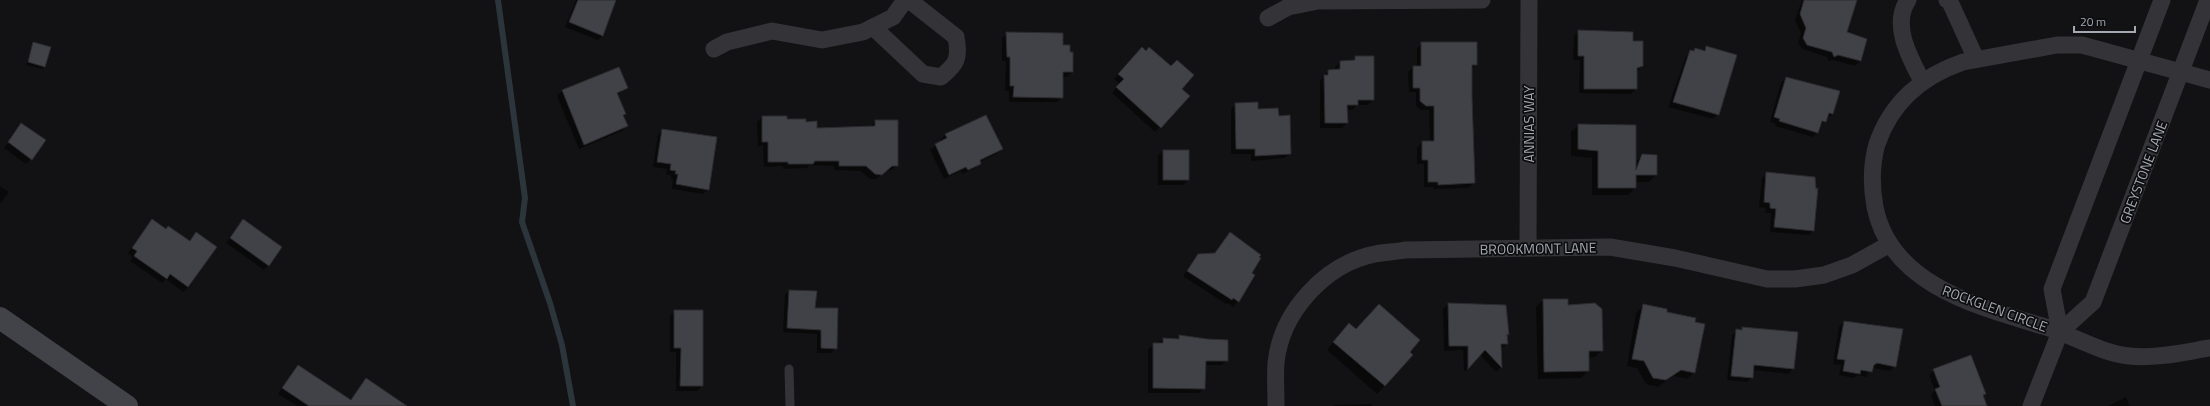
<svg xmlns="http://www.w3.org/2000/svg" width="2210" height="406" font-family="'Titillium Web',sans-serif">
  <style>
    .shadow { fill: #0007 }
    .lines { fill: none; stroke-linecap: round; stroke-linejoin: round }
    .stream { stroke: #2c353b; stroke-width: 6 }
    .building { fill: #414247; stroke: #2c2c30 }
    .service { stroke: #343438; stroke-width: 9 }
    .minor { stroke: #343438; stroke-width: 17 }
    .secondary { stroke: #424348; stroke-width: 22 }
    .labels { text-anchor: middle; dominant-baseline: central; stroke-width: 3.5; stroke-linejoin: round; paint-order: stroke }
    .street-label { font-size: 14px; fill: #a5a9b3; stroke: #0d0d0f }
  </style>
  <rect width="100%" height="100%" fill="#121214"/>
  <!-- shadow -->
  <g class="shadow">
    <polygon points="576,0 616,0 603,35 598,40 565,27"/>
    <polygon points="1802,0 1856,0 1845,33 1866,39 1860,61 1855,66 1833,60 1829,61 1827,57 1802,49 1798,43 1801,33 1795,20"/>
    <polygon points="1579,31 1632,42 1642,66 1637,71 1636,89 1631,94 1579,93 1580,60 1573,60 1574,36"/>
    <polygon points="1007,33 1062,46 1072,72 1067,77 1062,77 1062,97 1057,102 1009,102 1009,91 1005,91 1006,61 1002,61 1002,38"/>
    <polygon points="34,43 44,67 42,69 26,65"/>
    <polygon points="1422,43 1476,65 1471,70 1474,183 1469,188 1433,189 1434,187 1424,187 1424,164 1417,164 1417,147 1422,142 1430,142 1429,110 1421,110 1416,106 1416,92 1409,92 1408,72 1413,67 1417,67 1417,48"/>
    <polygon points="1707,47 1718,114 1713,119 1668,107 1686,56 1691,51 1696,49 1702,51"/>
    <polygon points="1137,53 1188,96 1155,132 1112,93 1120,84 1114,79"/>
    <polygon points="1355,57 1373,100 1368,105 1357,105 1352,110 1347,110 1347,123 1342,128 1320,128 1320,81 1328,71 1335,71 1335,67 1340,62 1351,62"/>
    <polygon points="618,69 626,88 617,95 625,114 623,116 627,126 622,131 579,149 557,96 562,91"/>
    <polygon points="1786,78 1838,92 1832,114 1819,126 1817,132 1813,137 1775,126 1776,124 1770,122 1781,83"/>
    <polygon points="1236,104 1278,117 1290,153 1285,158 1251,161 1251,154 1231,154 1231,109"/>
    <polygon points="985,116 1001,149 996,154 979,162 975,168 962,174 961,171 944,179 930,150 941,142 940,140 945,135"/>
    <polygon points="762,117 805,123 816,130 870,127 875,121 897,165 892,170 886,171 876,179 870,179 861,171 834,170 834,166 809,165 807,168 783,169 783,166 764,167 763,146 758,146 757,122"/>
    <polygon points="21,125 31,159 26,164 4,148"/>
    <polygon points="1578,125 1635,162 1643,155 1656,156 1656,175 1649,182 1635,182 1635,188 1628,195 1592,195 1592,158 1571,156 1571,132"/>
    <polygon points="663,130 708,189 703,194 672,189 673,179 671,179 671,175 666,175 667,169 653,167 658,135"/>
    <polygon points="1163,151 1188,151 1188,180 1183,185 1158,185 1158,156"/>
    <polygon points="1767,173 1814,230 1809,235 1770,232 1771,213 1765,213 1766,208 1759,207 1762,178"/>
    <polygon points="0,186 9,192 0,204"/>
    <polygon points="148,225 165,230 168,227 189,241 196,233 188,287 183,292 166,279 162,283 130,261 133,257 128,253"/>
    <polygon points="239,226 269,265 264,270 226,243"/>
    <polygon points="1198,255 1253,276 1234,307 1228,303 1226,304 1183,276"/>
    <polygon points="789,291 814,309 836,348 831,353 817,353 817,334 783,332 785,295"/>
    <polygon points="1543,300 1567,306 1602,350 1595,357 1588,358 1588,371 1581,378 1538,379 1536,307"/>
    <polygon points="1448,304 1505,306 1508,334 1507,344 1500,349 1501,367 1496,372 1480,355 1464,372 1463,350 1444,351 1443,309"/>
    <polygon points="1643,306 1694,319 1694,372 1687,379 1673,376 1658,387 1646,384 1637,368 1627,366 1636,313"/>
    <polygon points="675,311 702,386 697,391 676,391 676,352 670,352 670,316"/>
    <polygon points="1844,322 1895,366 1890,371 1872,368 1866,377 1858,375 1854,378 1839,375 1841,365 1833,364 1839,327"/>
    <polygon points="1742,328 1797,333 1793,369 1788,374 1753,370 1752,377 1747,382 1727,380 1732,335"/>
    <polygon points="1356,330 1412,355 1377,394 1327,350 1342,331"/>
    <polygon points="1179,336 1227,360 1222,365 1205,365 1204,388 1199,393 1148,393 1148,349 1163,339 1176,340"/>
    <polygon points="298,366 338,406 297,406 278,394"/>
    <polygon points="1934,370 1985,394 1982,396 1986,406 1935,406 1931,395 1935,391 1929,375"/>
    <polygon points="2126,397 2130,406 2108,406"/>
    <polygon points="1372,404 1372,406 1333,406 1334,405"/>
  </g>
  <g class="lines">
    <!-- stream -->
    <polyline class="stream" points="498,0 525,198 522,222 550,303 562,345 573,406"/>
  </g>
  <!-- building -->
  <g class="building">
    <polygon points="578,0 616,0 603,36 569,22"/>
    <polygon points="1804,0 1857,0 1847,32 1867,39 1861,61 1838,55 1834,57 1832,52 1807,45 1803,38 1806,28 1800,14"/>
    <polygon points="1578,30 1633,32 1633,41 1643,41 1643,66 1637,68 1637,89 1584,89 1584,56 1578,56"/>
    <polygon points="1006,32 1063,33 1063,45 1070,45 1070,52 1073,52 1073,72 1063,72 1063,98 1013,97 1014,86 1010,86 1010,57 1007,57"/>
    <polygon points="33,42 51,47 45,67 28,62"/>
    <polygon points="1421,42 1477,42 1477,65 1472,65 1472,97 1475,183 1438,185 1438,182 1428,182 1428,160 1422,160 1422,141 1434,141 1434,106 1426,106 1420,101 1420,88 1413,88 1413,66 1421,66"/>
    <polygon points="1706,46 1737,55 1719,115 1673,102 1690,50 1694,51 1695,48 1705,51"/>
    <polygon points="1142,47 1146,51 1149,47 1171,66 1177,60 1194,75 1182,89 1190,96 1161,128 1116,87 1124,79 1118,74"/>
    <polygon points="1355,56 1374,56 1374,100 1358,100 1358,105 1347,105 1348,123 1325,123 1324,75 1328,75 1328,70 1340,69 1340,61 1355,60"/>
    <polygon points="619,67 628,88 617,93 626,114 623,115 628,126 584,145 562,90"/>
    <polygon points="1786,77 1840,91 1833,114 1829,113 1826,122 1822,121 1818,133 1779,121 1780,119 1774,117"/>
    <polygon points="1258,102 1258,109 1278,108 1279,116 1290,115 1291,154 1255,156 1255,149 1236,149 1235,103"/>
    <polygon points="986,115 1003,149 980,160 981,164 968,170 966,167 949,175 935,144 947,138 945,134"/>
    <polygon points="762,116 787,116 787,119 806,119 806,122 817,121 817,128 875,126 875,120 898,120 898,166 892,166 882,175 875,174 866,166 839,166 839,161 815,161 813,164 788,164 788,162 768,162 768,142 762,142"/>
    <polygon points="21,123 46,140 32,160 8,142"/>
    <polygon points="1578,124 1636,125 1636,170 1642,154 1657,155 1657,175 1636,175 1636,188 1598,188 1598,151 1578,149"/>
    <polygon points="662,129 717,137 709,190 676,184 678,174 675,174 676,171 670,170 671,164 657,162"/>
    <rect x="1163" y="150" width="26" height="30"/>
    <polygon points="1766,172 1815,177 1816,189 1818,188 1814,231 1774,227 1776,209 1770,208 1770,203 1764,202"/>
    <polygon points="152,219 166,229 168,226 190,241 196,232 217,247 188,287 170,274 167,279 134,256 137,251 132,248"/>
    <polygon points="243,219 282,247 269,266 230,238"/>
    <polygon points="1230,232 1261,255 1259,257 1261,258 1252,273 1255,275 1239,302 1233,298 1232,300 1187,271 1198,254 1215,253"/>
    <polygon points="789,290 817,291 815,308 838,308 837,349 821,348 821,330 787,328"/>
    <polygon points="1543,299 1568,299 1568,305 1595,303 1602,309 1603,351 1589,351 1589,371 1544,372"/>
    <polygon points="1448,303 1506,305 1509,335 1507,334 1508,344 1501,344 1502,368 1485,350 1468,369 1468,346 1449,346"/>
    <polygon points="1379,304 1420,340 1410,352 1413,355 1385,386 1333,342 1349,323 1356,329"/>
    <polygon points="1643,304 1667,309 1667,312 1696,318 1695,322 1705,324 1695,373 1681,370 1666,380 1653,378 1644,361 1632,359"/>
    <polygon points="674,310 703,310 703,386 680,386 681,348 674,348"/>
    <polygon points="1844,321 1903,329 1896,367 1877,363 1874,365 1872,372 1861,370 1860,374 1843,371 1845,360 1837,359"/>
    <polygon points="1742,327 1798,332 1794,369 1754,365 1753,378 1731,376 1736,329 1742,330"/>
    <polygon points="1179,335 1207,339 1228,340 1228,361 1206,361 1205,389 1153,388 1153,343 1163,343 1163,338 1179,339"/>
    <polygon points="1971,355 1986,394 1983,395 1987,406 1942,406 1935,389 1940,387 1933,369"/>
    <polygon points="298,365 351,400 366,378 407,406 309,406 282,388"/>
  </g>
  <g class="lines">
    <!-- service -->
    <polyline class="service" points="789,369 790,406"/>
    <!-- minor -->
    <g class="minor">
      <path d="M 1908,0 C 1891,25 1910,58 1922,81"/>
      <polyline points="1947,0 1950,2 1976,59"/>
      <polyline points="1268,18 1288,7 1318,1 1482,0"/>
      <path d="M 873,27 L 923,74 L 941,77 C 957,64 960,58 956,37 L 909,0"/>
      <polyline points="714,49 727,42 772,31 822,40 863,32 893,17 905,0"/>
      <path d="M 2210,80 L 2082,45 L 2057,45 L 1963,62 C 1922,76 1891,103 1877,144 C 1871,165 1871,185 1875,207 C 1891,288 1985,308 2052,329 C 2077,338 2102,353 2129,356 C 2155,359 2184,352 2210,348"/>
      <polyline points="1528,248 1529,0"/>
      <polyline points="2060,332 2052,289 2162,0"/>
      <path d="M 1276,406 C 1276,392 1275,377 1276,363 C 1281,312 1325,264 1375,254 C 1385,252 1395,252 1405,250 L 1610,247 L 1675,258 L 1767,279 L 1795,279 L 1824,275 L 1852,265 L 1890,244"/>
      <polyline points="2031,406 2060,332 2093,302 2208,0"/>
    </g>
    <!-- secondary -->
    <polyline class="secondary" points="0,318 127,406"/>
  </g>
  <g class="labels">
    <!-- street labels -->
    <g class="street-label">
      <text transform="translate(1528 124) rotate(-90)">ANNIAS WAY</text>
      <text transform="translate(2143 172) rotate(-69)">GREYSTONE LANE</text>
      <text transform="translate(1538 248) rotate(-1)">BROOKMONT LANE</text>
      <text transform="translate(1995 308) rotate(20)">ROCKGLEN CIRCLE</text>
    </g>
  </g>
  <!-- scale -->
  <path d="M2074 26v6h61v-6" fill="none" stroke="#a5a9b3" stroke-width="2"/>
  <text x="2080" y="26" font-size="12" fill="#a5a9b3" stroke="#0d0d0f" stroke-width="3" paint-order="stroke">20 m</text>
</svg>
